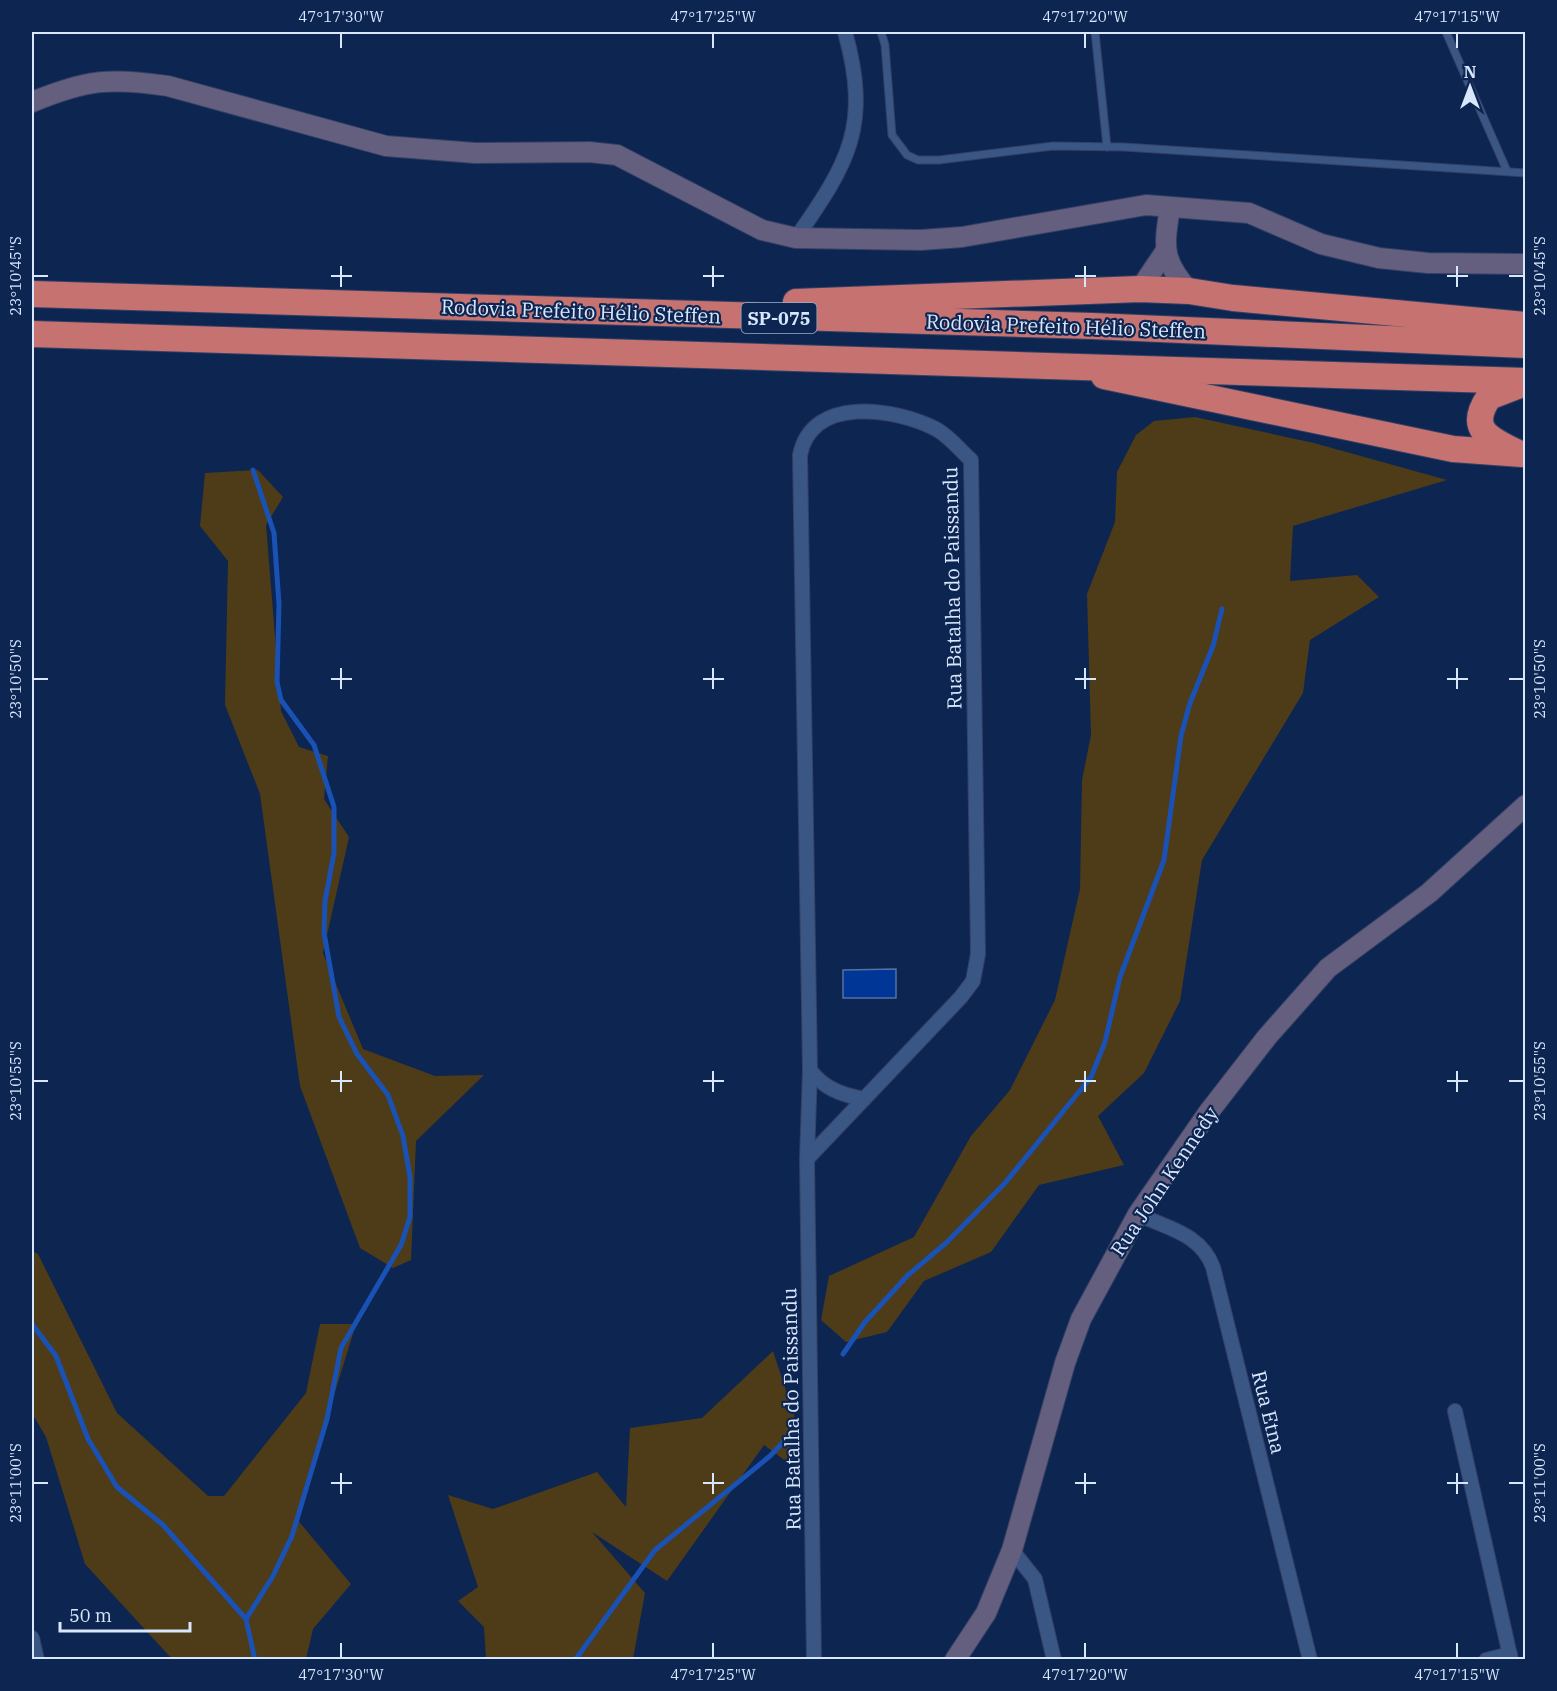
<svg xmlns="http://www.w3.org/2000/svg" width="1557" height="1691" font-family="'IBM Plex Serif',serif">
  <style>
    .green { fill: #4e3b18 }
    .lines { fill: none; stroke-linecap: round; stroke-linejoin: round }
    .stream { stroke: #1a51b4; stroke-width: 5 }
    .building { fill: #003797; stroke: #5471a3; stroke-width: 1.5 }
    .lane-casing { stroke: #344065; stroke-width: 9 }
    .street-casing { stroke: #344065; stroke-width: 16 }
    .secondary-casing { stroke: #344065; stroke-width: 22 }
    .highway-casing { stroke: #344065; stroke-width: 28 }
    .lane { stroke: #3a5685; stroke-width: 7 }
    .street { stroke: #3a5685; stroke-width: 14 }
    .secondary { stroke: #645e7f; stroke-width: 20 }
    .highway { stroke: #c67271; stroke-width: 26 }
    .ticks { fill: none; stroke: #d9e7fd; stroke-width: 2 }
    .labels { text-anchor: middle; dominant-baseline: central; stroke-width: 4.5; stroke-linejoin: round; paint-order: stroke }
    .shield { fill: #0d2551; stroke: #9cadc9; stroke-width: 1.5 }
    .shield-label { font-size: 18px; font-weight: bold; fill: #d9e7fd }
    .street-label { font-size: 20px; fill: #d9e7fd; stroke: #0d2551 }
    .neatline { fill: none; stroke: #d9e7fd; stroke-width: 2 }
    .ticks-label { font-size: 15px; text-anchor: middle; fill: #d9e7fd }
  </style>
  <rect width="100%" height="100%" fill="#0d2551"/>
  <!-- green -->
  <g class="green">
    <polygon points="1195,417 1314,443 1447,480 1293,526 1290,581 1357,575 1379,597 1310,640 1303,693 1202,860 1180,1001 1144,1073 1098,1116 1124,1165 1039,1185 991,1252 924,1281 887,1332 846,1342 821,1320 829,1276 914,1237 971,1136 1010,1090 1055,1000 1080,889 1082,780 1091,735 1087,594 1115,522 1117,472 1136,435 1154,421"/>
    <polygon points="258,470 283,497 266,525 281,711 299,747 328,756 324,799 349,837 323,953 363,1049 435,1076 484,1075 416,1141 411,1260 393,1268 360,1248 300,1086 260,794 225,705 228,561 200,526 205,473"/>
    <polygon points="32,1251 38,1254 117,1413 208,1496 224,1496 306,1393 320,1324 356,1324 296,1518 351,1584 313,1629 306,1659 172,1659 85,1564 46,1437 32,1413"/>
    <polygon points="773,1351 794,1415 802,1473 764,1445 667,1581 592,1532 645,1593 633,1659 486,1659 484,1627 458,1601 478,1587 448,1495 493,1509 597,1472 626,1507 630,1428 702,1418"/>
  </g>
  <g class="lines">
    <!-- stream -->
    <g class="stream">
      <polyline points="32,1324 56,1356 88,1439 117,1487 163,1525 246,1619 255,1660"/>
      <polyline points="843,1354 865,1322 908,1275 946,1243 1005,1183 1091,1077 1105,1042 1120,977 1164,860 1181,736 1190,703 1213,646 1222,609"/>
      <polyline points="246,1619 273,1576 292,1536 327,1419 341,1348 401,1245 410,1217 410,1177 403,1136 388,1095 357,1054 339,1017 324,933 325,901 334,853 334,807 314,745 281,700 277,682 279,604 274,533 253,470"/>
      <polyline points="575,1660 655,1550 770,1456 794,1431"/>
    </g>
  </g>
  <!-- building -->
  <polygon class="building" points="896,969 896,998 843,998 843,970"/>
  <g class="lines">
    <defs>
      <g id="lane">
        <polyline points="881,32 885,45 892,135 907,155 918,160 939,160 1053,146 1124,147 1526,173"/>
        <polyline points="1095,32 1107,147"/>
        <polyline points="1446,32 1507,171"/>
      </g>
      <g id="street">
        <path d="M 796,238 C 849,162 871,126 845,32"/>
        <path d="M 810,1070 C 823,1088 842,1095 864,1099"/>
        <path d="M 807,1159 L 961,997 L 973,981 L 978,954 L 971,460 C 960,450 949,436 936,429 C 895,408 812,395 800,455 L 810,1070 L 807,1159 L 814,1660"/>
        <path d="M 1138,1214 C 1168,1229 1200,1233 1213,1267 L 1310,1660"/>
        <polyline points="1455,1411 1511,1660"/>
        <polyline points="1012,1550 1035,1579 1054,1660"/>
        <polyline points="32,1638 37,1660"/>
        <polyline points="1486,1660 1510,1654"/>
      </g>
      <g id="secondary">
        <path d="M 32,102 C 86,80 109,77 168,86 L 386,146 L 475,153 L 589,152 L 617,155 L 762,230 L 796,238 L 921,240 L 962,237 L 1146,205 L 1249,213 L 1321,244 L 1379,258 L 1428,263 L 1526,264"/>
        <path d="M 1170,207 C 1164,247 1161,259 1189,291"/>
        <polyline points="1140,289 1165,252"/>
        <polyline points="955,1660 986,1613 1012,1550 1065,1363 1081,1319 1138,1214 1208,1113 1267,1037 1328,968 1429,893 1526,805"/>
      </g>
      <g id="highway">
        <polyline points="32,294 1092,326 1526,345"/>
        <polyline points="796,302 1140,289 1189,291 1233,298 1526,325"/>
        <polyline points="32,334 1526,381"/>
        <polyline points="1104,376 1453,449 1522,454"/>
        <path d="M 1516,452 C 1489,439 1467,429 1489,397 L 1520,385"/>
      </g>
    </defs>
    <!-- lane casing -->
    <use href="#lane" class="lane-casing"/>
    <!-- street casing -->
    <use href="#street" class="street-casing"/>
    <!-- secondary casing -->
    <use href="#secondary" class="secondary-casing"/>
    <!-- highway casing -->
    <use href="#highway" class="highway-casing"/>
    <!-- lane -->
    <use href="#lane" class="lane"/>
    <!-- street -->
    <use href="#street" class="street"/>
    <!-- secondary -->
    <use href="#secondary" class="secondary"/>
    <!-- highway -->
    <use href="#highway" class="highway"/>
  </g>
  <!-- ticks -->
  <path class="ticks" d="M 341,33 L 341,48M 713,33 L 713,48M 1085,33 L 1085,48M 1457,33 L 1457,48M 341,266 L 341,287M 713,266 L 713,287M 1085,266 L 1085,287M 1457,266 L 1457,287M 33,276 L 48,276M 331,276 L 352,276M 703,276 L 724,276M 1075,276 L 1096,276M 1447,276 L 1468,276M 1509,276 L 1524,276M 341,668 L 341,689M 713,668 L 713,689M 1085,668 L 1085,689M 1457,668 L 1457,689M 33,679 L 48,679M 331,679 L 352,679M 703,679 L 724,679M 1075,679 L 1096,679M 1447,679 L 1468,679M 1509,679 L 1524,679M 341,1071 L 341,1092M 713,1071 L 713,1092M 1085,1071 L 1085,1092M 1457,1071 L 1457,1092M 33,1081 L 48,1081M 331,1081 L 352,1081M 703,1081 L 724,1081M 1075,1081 L 1096,1081M 1447,1081 L 1468,1081M 1509,1081 L 1524,1081M 341,1473 L 341,1494M 713,1473 L 713,1494M 1085,1473 L 1085,1494M 1457,1473 L 1457,1494M 33,1483 L 48,1483M 331,1483 L 352,1483M 703,1483 L 724,1483M 1075,1483 L 1096,1483M 1447,1483 L 1468,1483M 1509,1483 L 1524,1483M 341,1643 L 341,1658M 713,1643 L 713,1658M 1085,1643 L 1085,1658M 1457,1643 L 1457,1658"/>
  <g class="labels">
    <!-- shield labels -->
    <rect class="shield" x="741.5" y="303" width="75" height="30" rx="4.5"/>
    <g class="shield-label">
      <text x="779" y="318">SP-075</text>
    </g>
    <!-- street labels -->
    <g class="street-label">
      <text transform="translate(581 311) rotate(2)">Rodovia Prefeito Hélio Steffen</text>
      <text transform="translate(1066 326) rotate(2)">Rodovia Prefeito Hélio Steffen</text>
      <text transform="translate(952 588) rotate(-91)">Rua Batalha do Paissandu</text>
      <text transform="translate(1164 1181) rotate(-56)">Rua John Kennedy</text>
      <text transform="translate(791 1409) rotate(-91)">Rua Batalha do Paissandu</text>
      <text transform="translate(1269 1412) rotate(76)">Rua Etna</text>
    </g>
  </g>
  <!-- border -->
  <rect width="1557" height="1691" fill="none" stroke="#0d2551" stroke-width="66"/>
  <!-- north arrow -->
  <g transform="translate(1470 87)" stroke="#0d2551" stroke-width="4.5" paint-order="stroke">
  <path d="M0-4.5L10 22L0 15L-10 22Z" fill="#d9e7fd"/>
  <text y="-9" font-size="16" font-weight="bold" text-anchor="middle" fill="#d9e7fd">N</text>
  </g>
  <!-- scale -->
  <path d="M60 1622v9h130v-9" fill="none" stroke="#d9e7fd" stroke-width="3"/>
  <text x="69" y="1622" font-size="18" fill="#d9e7fd" stroke="#0d2551" stroke-width="4.5" paint-order="stroke">50 m</text>
  <rect x="33" y="33" width="1491" height="1625" class="neatline"/>
  <g class="ticks-label">
    <text x="341" y="22">47°17'30"W</text>
    <text x="713" y="22">47°17'25"W</text>
    <text x="1085" y="22">47°17'20"W</text>
    <text x="1457" y="22">47°17'15"W</text>
    <text transform="translate(16 276) rotate(-90)" y="5">23°10'45"S</text>
    <text transform="translate(1540 276) rotate(-90)" y="5">23°10'45"S</text>
    <text transform="translate(16 679) rotate(-90)" y="5">23°10'50"S</text>
    <text transform="translate(1540 679) rotate(-90)" y="5">23°10'50"S</text>
    <text transform="translate(16 1081) rotate(-90)" y="5">23°10'55"S</text>
    <text transform="translate(1540 1081) rotate(-90)" y="5">23°10'55"S</text>
    <text transform="translate(16 1483) rotate(-90)" y="5">23°11'00"S</text>
    <text transform="translate(1540 1483) rotate(-90)" y="5">23°11'00"S</text>
    <text x="341" y="1680">47°17'30"W</text>
    <text x="713" y="1680">47°17'25"W</text>
    <text x="1085" y="1680">47°17'20"W</text>
    <text x="1457" y="1680">47°17'15"W</text>
  </g>
</svg>
